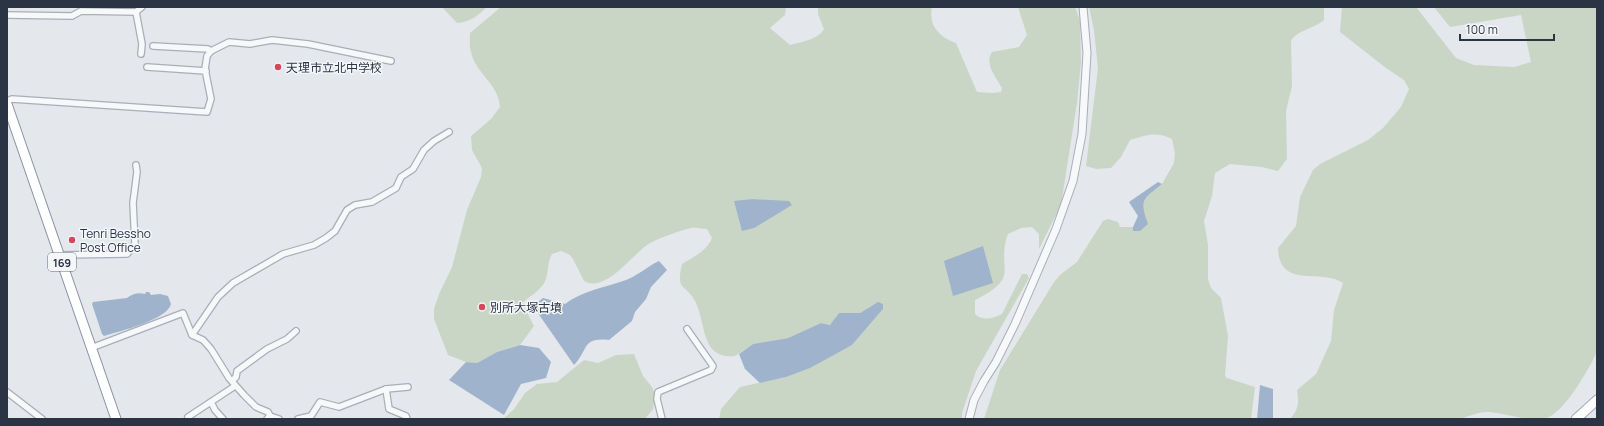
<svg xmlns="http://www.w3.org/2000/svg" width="1604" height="426" font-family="Manrope,'Noto Sans JP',sans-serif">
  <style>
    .green { fill: #c9d6c5; fill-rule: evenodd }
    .water { fill: #9fb4cc }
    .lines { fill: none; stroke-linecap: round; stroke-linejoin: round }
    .minor-casing { stroke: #a9aeb7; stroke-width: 8 }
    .tertiary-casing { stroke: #a9aeb7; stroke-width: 9 }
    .primary-casing { stroke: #a3abb8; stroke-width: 11 }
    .trunk-casing { stroke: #8b94a3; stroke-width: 11 }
    .minor { stroke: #f7f8fa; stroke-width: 5.5 }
    .tertiary { stroke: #f7f8fa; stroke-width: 7 }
    .primary { stroke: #fff; stroke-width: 9 }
    .trunk { stroke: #fff; stroke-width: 9 }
    .poi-dot { fill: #d1495b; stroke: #f4f6f9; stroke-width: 1.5 }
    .labels { text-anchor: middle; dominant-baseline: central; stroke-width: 3; stroke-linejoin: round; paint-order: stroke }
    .shield { fill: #f4f6f9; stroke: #676e7b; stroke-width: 1 }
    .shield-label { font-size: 11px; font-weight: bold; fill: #2b3445 }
    .poi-label { font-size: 12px; fill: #2b3445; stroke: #f4f6f9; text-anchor: start }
  </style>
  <rect width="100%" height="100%" fill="#e4e7ec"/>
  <!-- green -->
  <g class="green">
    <path d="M 442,7 L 487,7 C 477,16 471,22 457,23 Z"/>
    <path d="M 501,7 L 786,7 L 785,15 L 770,28 L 790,45 C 801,42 819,39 824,29 L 818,14 L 818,7 L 932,7 C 928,25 939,37 956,43 L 977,92 L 992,93 L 1001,92 L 1002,88 C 996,77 984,64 992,52 L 1019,47 L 1027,35 L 1018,7 L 1075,7 L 1080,21 L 1081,62 L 1077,103 L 1061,205 L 1039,249 L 1039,234 L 1032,227 L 1021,228 L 1008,234 C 995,270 1023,276 975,300 L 975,314 C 983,322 993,318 1002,314 L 1022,274 L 1027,274 L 1029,278 L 976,371 L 962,413 L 962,419 L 719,419 L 721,409 L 740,387 L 786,377 L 852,345 L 883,309 L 883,304 L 873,305 L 860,313 L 839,313 L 831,325 L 821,323 L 788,338 L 753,344 L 735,356 C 701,360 706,324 696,303 C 687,283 675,293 682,264 C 693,257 707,251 712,238 L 707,229 C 702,229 696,227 691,228 C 681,230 660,238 650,243 C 634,252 606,294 584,281 L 573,259 L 570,255 L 561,251 L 552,254 C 547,264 549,269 546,279 C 542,290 530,296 522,303 L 534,326 L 520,345 L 497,352 L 477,363 L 466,362 L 448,355 L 434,319 L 434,309 L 439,294 L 452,267 L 467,210 L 481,177 L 482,168 L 472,150 L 471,136 L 491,119 L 500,107 C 499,84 475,73 471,52 C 469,46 470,39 470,33 ZM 752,199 L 791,205 L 774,214 L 734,202 Z"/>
    <path d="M 1089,7 L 1324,7 L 1324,20 C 1315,28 1293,32 1291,42 L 1292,86 L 1286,111 L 1287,159 L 1278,171 L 1262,167 L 1230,164 L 1215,173 L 1212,196 L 1204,221 L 1208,245 L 1208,279 L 1211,288 L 1221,298 L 1228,336 L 1225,376 L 1227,378 L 1255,387 L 1251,419 L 984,419 L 1000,370 L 1054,282 L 1061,274 L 1077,262 L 1103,221 L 1108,219 L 1118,222 L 1120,227 L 1133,227 L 1133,231 L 1144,199 L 1162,184 L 1174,163 L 1175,153 L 1172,139 C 1157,131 1146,135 1130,140 L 1121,157 L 1111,168 L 1096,169 L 1086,166 L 1098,68 L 1094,30 Z"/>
    <path d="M 1342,7 L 1416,7 L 1456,58 L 1474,65 L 1514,67 L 1531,62 L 1521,15 L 1450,27 L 1434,7 L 1597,7 L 1597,352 C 1588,370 1567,408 1549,417 C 1535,424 1505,413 1489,412 C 1477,411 1466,419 1454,419 C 1400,420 1345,419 1290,419 C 1299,409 1299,402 1297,390 L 1316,374 L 1331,341 L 1334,310 L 1343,283 C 1322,268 1279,290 1278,248 L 1296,226 L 1300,197 L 1313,170 L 1320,164 L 1368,140 L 1383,128 L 1401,107 L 1409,89 L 1404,80 L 1386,68 L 1340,32 Z"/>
    <polygon points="634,354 643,376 652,387 655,395 653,409 645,419 503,419 514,409 525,393 537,384 557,382 584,360 598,363 616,355"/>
  </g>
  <!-- water -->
  <g class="water">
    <path d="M 1158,182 L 1162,184 C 1143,200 1139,198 1148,224 L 1140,231 L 1133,231 L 1133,227 L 1138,216 L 1129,202 Z"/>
    <polygon points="752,199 789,201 792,205 754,228 742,231 734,201"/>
    <polygon points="983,246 993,283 953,296 944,261"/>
    <path d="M 659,261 L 667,270 L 651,287 L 646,299 L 635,312 L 632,321 L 609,340 C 581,337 589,350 574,365 L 533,306 L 543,298 L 565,304 C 582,291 606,287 626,280 C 637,276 648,266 659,261 Z"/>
    <path d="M 146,292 L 149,292 L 151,295 L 160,294 L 168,296 L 171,304 C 167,320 120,331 104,336 L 102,334 L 92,304 L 93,302 L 127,298 C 132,294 138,292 145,294 Z"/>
    <polygon points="878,302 883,304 883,309 852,345 810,368 786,377 760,383 745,369 739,354 753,344 788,338 821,323 830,325 839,313 860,313"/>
    <polygon points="520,345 539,348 551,362 546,378 521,384 504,415 449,380 466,362 477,363 497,352"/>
    <polygon points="1260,385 1273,389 1273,419 1257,419"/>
  </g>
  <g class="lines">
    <defs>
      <g id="minor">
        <polyline points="136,12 142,44 141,54"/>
        <polyline points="7,15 72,16 81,11 136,12 142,7"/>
        <polyline points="153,46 208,49 211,51"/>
        <polyline points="147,67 206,71"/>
        <polyline points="7,101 12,99 207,112 211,99 205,69 207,56 211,51 229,42 250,44 272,40 308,44 391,61"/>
        <polyline points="59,255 127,254 135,244 133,203 137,172 136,165"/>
        <polyline points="192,335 218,297 233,283 283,254 314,245 326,238 335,231 347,210 355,205 372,202 396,188 401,177 413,169 424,150 434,141 449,132"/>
        <polyline points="91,348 183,313 192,335 203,340 211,349 229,378 244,395 256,407 268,412 270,416 267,419"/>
        <polyline points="232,381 236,377 237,371 267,349 287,339 296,331"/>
        <polyline points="386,389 389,409 406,416 407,419"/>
        <polyline points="7,392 42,419"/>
        <polyline points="211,402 215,410 223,419"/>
        <polyline points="270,416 279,419"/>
        <polyline points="188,417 235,386"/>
        <polyline points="298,419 311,416 320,402 339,407 386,389 408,387"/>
        <polyline points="662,419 657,399 658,392 711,370 713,366 687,329"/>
      </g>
      <polyline id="tertiary" points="969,419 974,400 984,381 996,362 1015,324 1056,229 1073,181 1082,134 1087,53 1083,7"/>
      <polyline id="primary" points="1576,419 1597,400"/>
      <polyline id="trunk" points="7,104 116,419"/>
    </defs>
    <!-- minor casing -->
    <use href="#minor" class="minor-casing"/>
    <!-- tertiary casing -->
    <use href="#tertiary" class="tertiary-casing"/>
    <!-- primary casing -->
    <use href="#primary" class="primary-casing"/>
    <!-- trunk casing -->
    <use href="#trunk" class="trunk-casing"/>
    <!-- minor -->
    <use href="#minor" class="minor"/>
    <!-- tertiary -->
    <use href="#tertiary" class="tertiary"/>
    <!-- primary -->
    <use href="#primary" class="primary"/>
    <!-- trunk -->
    <use href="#trunk" class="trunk"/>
  </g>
  <!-- markers -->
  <g class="poi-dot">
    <circle cx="278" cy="67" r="4"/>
    <circle cx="72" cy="240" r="4"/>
    <circle cx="482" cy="307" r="4"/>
  </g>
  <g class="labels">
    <!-- shield labels -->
    <rect class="shield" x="48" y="253" width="28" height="18" rx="3"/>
    <g class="shield-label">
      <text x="62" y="262">169</text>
    </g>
    <!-- poi labels -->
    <g class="poi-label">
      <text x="286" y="67">天理市立北中学校</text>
      <text x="80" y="233">Tenri Bessho<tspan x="80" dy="14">Post Office</tspan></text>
      <text x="490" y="307">別所大塚古墳</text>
    </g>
  </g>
  <!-- border -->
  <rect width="1604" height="426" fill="none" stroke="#2b3445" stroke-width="16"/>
  <!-- scale -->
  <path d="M1460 34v6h94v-6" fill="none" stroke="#2b3445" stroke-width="2"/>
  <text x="1466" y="34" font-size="12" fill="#2b3445" stroke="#f4f6f9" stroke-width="3" paint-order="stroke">100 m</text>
</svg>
